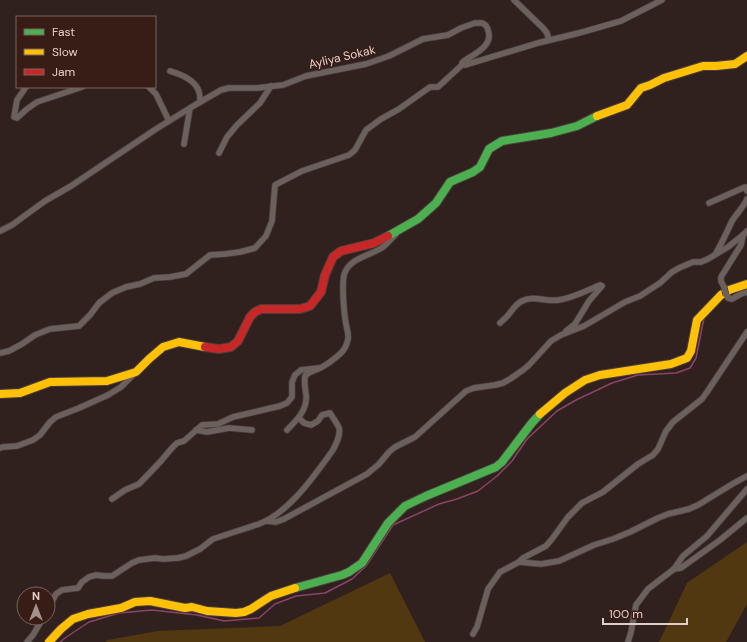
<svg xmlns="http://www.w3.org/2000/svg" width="747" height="642" font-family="'DM Sans',sans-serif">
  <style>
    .green { fill: #513810 }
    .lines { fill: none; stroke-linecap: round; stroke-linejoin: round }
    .stream { stroke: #8c436a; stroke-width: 1.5 }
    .street-casing { stroke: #4b3e3c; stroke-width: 7 }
    .fast-casing { stroke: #4b3e3c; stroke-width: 10 }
    .slow-casing { stroke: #4b3e3c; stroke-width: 10 }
    .jam-casing { stroke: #4b3e3c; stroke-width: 10 }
    .street { stroke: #6c605d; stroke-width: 5.5 }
    .fast { stroke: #4caf50; stroke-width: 8 }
    .slow { stroke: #ffc107; stroke-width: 8 }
    .jam { stroke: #c62828; stroke-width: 8 }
    .street-bridge-casing { stroke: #4b3e3c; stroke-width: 7; stroke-linecap: butt }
    .street-bridge { stroke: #6c605d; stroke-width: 5.5 }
    .labels { text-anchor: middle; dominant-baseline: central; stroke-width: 3; stroke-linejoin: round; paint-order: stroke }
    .street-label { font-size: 12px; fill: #e2cec9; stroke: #381c16 }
  </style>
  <rect width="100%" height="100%" fill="#30211e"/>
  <!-- green -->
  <g class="green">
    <polygon points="747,542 747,604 726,642 659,642 687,583"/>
    <polygon points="390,573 425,642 105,642 108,640 158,631 280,626"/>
  </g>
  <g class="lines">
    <!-- stream -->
    <polyline class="stream" points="60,642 65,638 89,622 119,613 152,610 197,615 224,621 259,618 275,604 296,596 325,593 352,579 366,566 393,525 439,504 457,499 478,491 497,476 512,461 527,439 557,411 576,400 612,383 638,375 676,373 690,368 696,358 704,318"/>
    <defs>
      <g id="street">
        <polyline points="514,0 543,28 547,33 549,40"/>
        <path d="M 170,71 C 180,74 196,80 199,92 C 200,95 200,99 200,102"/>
        <polyline points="26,87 17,100 14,117 17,118 27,109 37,102 82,87"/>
        <polyline points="149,87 156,94 169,121"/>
        <polyline points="184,144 190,108"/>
        <polyline points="219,153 227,137 237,125 260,103 271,86"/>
        <polyline points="709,203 745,187 747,191"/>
        <path d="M 0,231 L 12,225 L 45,201 L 71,186 L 156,129 L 195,105 L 221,90 L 229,88 L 257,88 L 283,85 L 306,76 L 366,64 L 389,56 L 423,39 L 448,35 L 461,28 L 475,23 L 482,23 C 486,25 487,26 488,30 C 494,46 474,54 464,61 L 462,63 L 463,64 L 465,65 L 538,43 L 579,33 L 621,21 L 662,0"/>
        <path d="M 716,253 C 722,243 727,232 732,221 C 737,213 743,208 747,199"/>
        <polyline points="724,287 721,281 721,277 741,245 743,235"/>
        <polyline points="726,295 728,298 732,299 741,294 747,292"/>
        <path d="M 500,323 C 503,320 506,318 509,314 C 513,309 516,304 522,301 C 534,295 546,302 559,300 C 573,298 586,291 600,285 L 602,286 L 589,301 L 575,324 L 566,331"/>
        <polyline points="0,353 9,351 22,344 35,335 50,329 79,326 90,315 99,303 112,293 126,287 140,284 154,278 170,277 186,274 210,255 225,254 240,252 255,248 266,236 272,221 275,185 302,171 349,155 355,150 366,130 381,119 399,109 430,87 438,87 463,64"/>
        <polyline points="196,430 207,432 229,428 252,430"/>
        <path d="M 287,430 C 297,420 308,409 306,394 C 305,388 304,383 305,376 C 309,372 313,371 318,369 C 325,366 336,358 341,353 C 345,349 347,345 348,339 C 349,335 347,329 346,324 C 344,313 341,281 345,272 C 352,257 372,255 383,247 C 388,243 392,238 396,234"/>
        <polyline points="0,448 3,447 17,446 33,440 40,435 50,422 56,417 79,408 108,395 121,387 134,374"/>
        <polyline points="112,499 125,490 139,484 161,461 171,449 177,443 184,441 202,425 218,424 233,417 280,406 287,403 292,397 292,382 295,375 301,370 319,368"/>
        <polyline points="267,521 276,522 284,519 367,474 379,464 389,452 395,447 415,437 466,391 474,388 495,385 503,383 510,379 523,370 529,365 551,341 561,335 584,326 625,302 640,296 660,283 672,272 679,268 693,262 701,262 708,259 728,247 743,235 747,231"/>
        <polyline points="519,562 541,564 559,561 594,545 613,539 630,532 658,518 668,514 689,509 698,505 734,483 747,476"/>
        <polyline points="674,569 681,568 720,540 747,518"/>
        <path d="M 48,609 L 56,594 L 62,590 L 78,588 L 82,582 L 89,577 L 96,575 L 104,576 L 112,576 L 132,563 L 139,560 L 155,558 L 163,559 L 178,558 L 186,556 L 200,549 L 213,539 L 259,524 C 290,512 314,476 333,450 C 336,444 341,435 339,428 C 337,423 333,418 330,413 L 322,415 L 318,421 L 311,425 L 304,423 L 299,418"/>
        <polyline points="473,634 477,627 488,589 500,572 519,562 523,558 546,546 552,539 568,517 582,503 603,492 638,464 653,455 658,449 666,431 673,422 702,399 707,392 747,332"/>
        <polyline points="27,642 33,635 43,618"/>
        <polyline points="628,642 631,632 636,605 648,589 674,569 683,556 707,536 747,489"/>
      </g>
      <g id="fast">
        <polyline points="388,236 418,219 436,203 450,182 473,172 480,167 489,149 502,141 551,133 577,126 597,116"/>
        <polyline points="295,588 342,575 349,572 362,563 388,523 405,506 426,496 496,467 502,462 531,424 540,414"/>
      </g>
      <g id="slow">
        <polyline points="597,116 627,105 641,88 650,85 664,78 703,66 716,66 735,64 747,56"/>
        <polyline points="0,394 20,393 50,382 107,381 136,372 149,359 163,347 179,342 205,347"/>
        <polyline points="540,414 565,393 585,380 600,375 671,364 687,358 691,351 697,320 721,295 729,290 747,284"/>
        <polyline points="49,642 61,629 73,619 88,614 121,608 135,602 150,601 185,608 192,607 207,611 236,613 244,612 251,609 271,596 295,588"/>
      </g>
      <polyline id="jam" points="205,347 219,349 231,347 238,341 250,317 255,312 261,309 300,309 310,306 321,292 325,275 333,257 341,251 374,243 388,236"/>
    </defs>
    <!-- street casing -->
    <use href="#street" class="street-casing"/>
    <!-- fast casing -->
    <use href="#fast" class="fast-casing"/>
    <!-- slow casing -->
    <use href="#slow" class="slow-casing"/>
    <!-- jam casing -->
    <use href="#jam" class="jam-casing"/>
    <!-- street -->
    <use href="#street" class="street"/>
    <!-- fast -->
    <use href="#fast" class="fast"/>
    <!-- slow -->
    <use href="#slow" class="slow"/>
    <!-- jam -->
    <use href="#jam" class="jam"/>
    <defs>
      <polyline id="street-bridge" points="724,287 726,295"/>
    </defs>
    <!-- street-bridge casing -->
    <use href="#street-bridge" class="street-bridge-casing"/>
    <!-- street-bridge -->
    <use href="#street-bridge" class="street-bridge"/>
  </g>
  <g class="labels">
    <!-- street labels -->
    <g class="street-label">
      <text transform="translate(342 57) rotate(-13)">Ayliya Sokak</text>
    </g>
  </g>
  <!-- legend -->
  <rect x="16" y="16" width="140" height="72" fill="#381c16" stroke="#7c635e"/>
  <rect x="24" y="29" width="20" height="6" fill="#4caf50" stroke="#7c635e"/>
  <text x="52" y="36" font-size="12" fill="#e2cec9">Fast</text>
  <rect x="24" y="49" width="20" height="6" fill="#ffc107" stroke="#7c635e"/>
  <text x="52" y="56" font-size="12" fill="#e2cec9">Slow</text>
  <rect x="24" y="69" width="20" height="6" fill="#c62828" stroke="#7c635e"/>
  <text x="52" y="76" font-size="12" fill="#e2cec9">Jam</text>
  <!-- north arrow -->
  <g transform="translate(36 606)"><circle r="19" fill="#381c16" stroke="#7c635e"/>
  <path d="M0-3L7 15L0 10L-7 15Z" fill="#a4918d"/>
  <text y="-6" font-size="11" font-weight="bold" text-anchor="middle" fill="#e2cec9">N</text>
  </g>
  <!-- scale -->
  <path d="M603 618v6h84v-6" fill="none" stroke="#e2cec9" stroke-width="2"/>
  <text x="609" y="618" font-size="12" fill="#e2cec9" stroke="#381c16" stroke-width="3" paint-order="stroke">100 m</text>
</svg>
